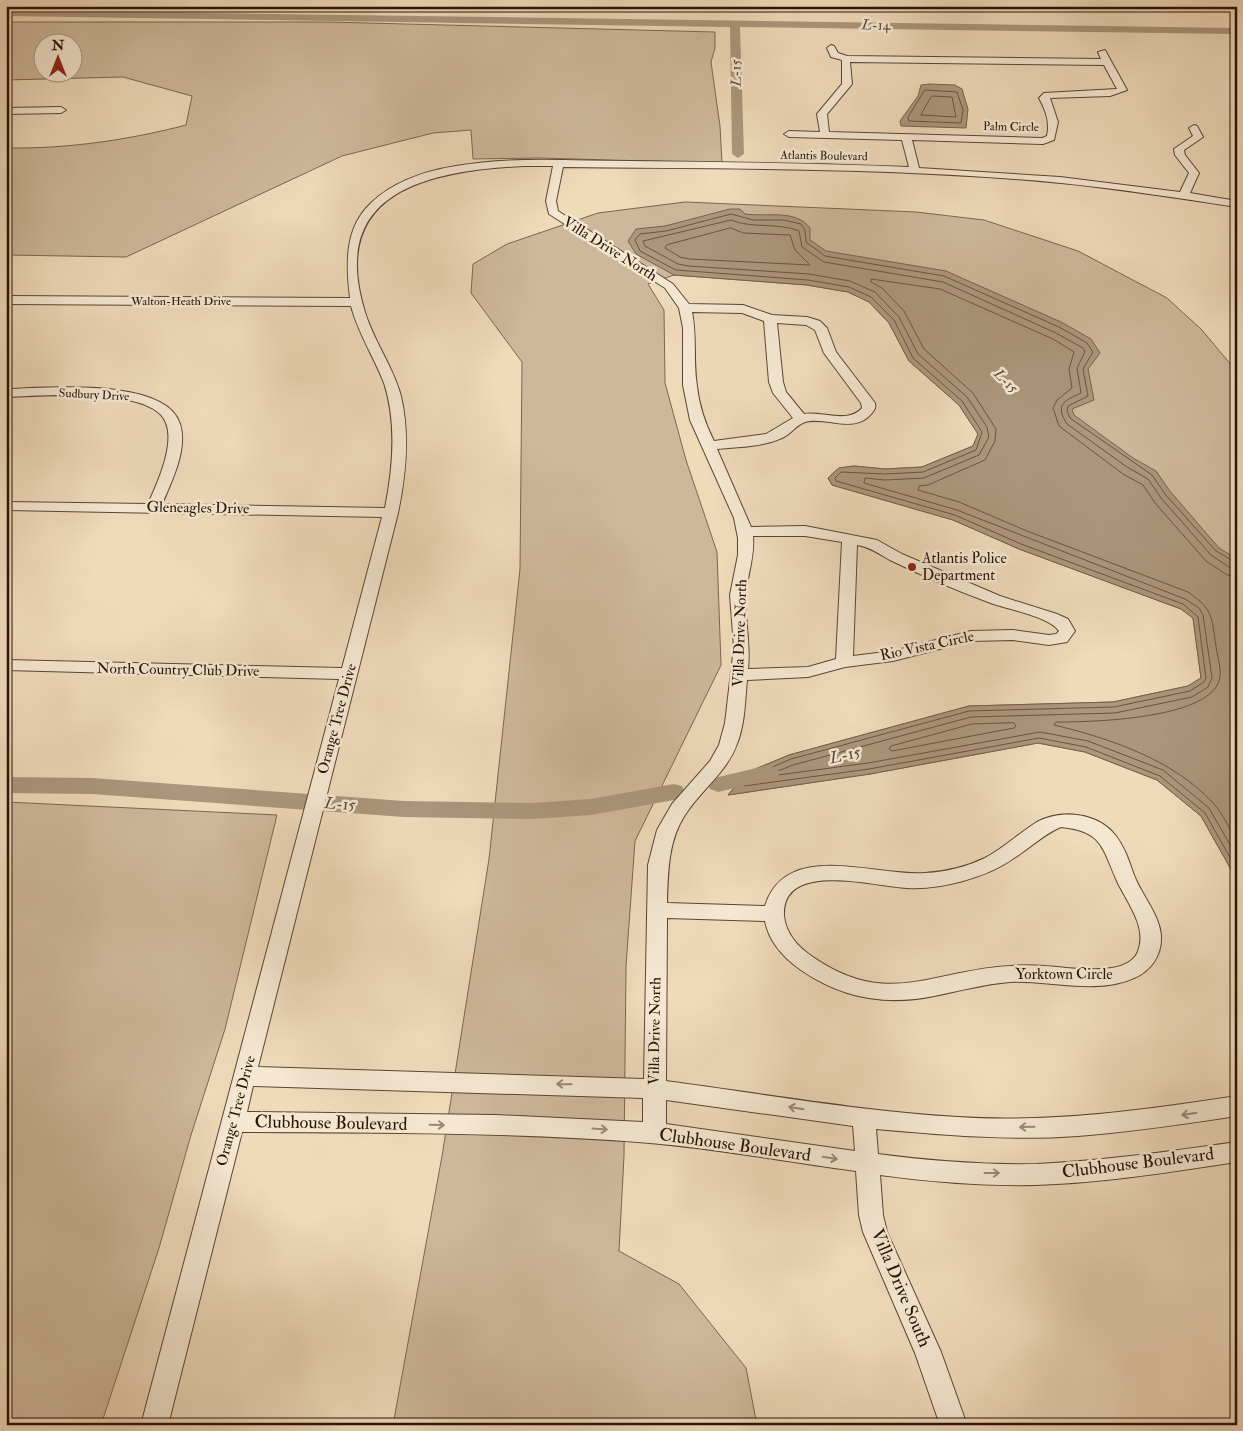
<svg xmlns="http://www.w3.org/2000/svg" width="1243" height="1431" font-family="'IM FELL Double Pica',serif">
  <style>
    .green { fill: #ceb89b; stroke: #7c6650; fill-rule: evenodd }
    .water { fill: #ac967c; stroke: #78624c }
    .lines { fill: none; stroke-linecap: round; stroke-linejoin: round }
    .shore { stroke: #6b5440; stroke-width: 1 }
    .canal { fill: #ac967c; fill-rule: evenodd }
    .minor-casing { stroke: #5b4532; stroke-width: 2 }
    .minor { fill: #f5e7d2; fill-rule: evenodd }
    .oneway { stroke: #9a8876 }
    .poi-dot { fill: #8f2418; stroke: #f5e7d2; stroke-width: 2 }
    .labels { text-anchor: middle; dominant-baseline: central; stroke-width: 5; stroke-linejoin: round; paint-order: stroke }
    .far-street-label { font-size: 12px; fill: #2a1305; stroke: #f5e7d2 }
    .far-water-label { font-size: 14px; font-style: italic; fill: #5e4735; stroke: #f5e7d2 }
    .street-label { font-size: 15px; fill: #2a1305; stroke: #f5e7d2 }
    .poi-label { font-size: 15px; fill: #2a1305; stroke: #f5e7d2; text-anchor: start }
    .water-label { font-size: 16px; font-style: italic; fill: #5e4735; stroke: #f5e7d2 }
    .near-street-label { font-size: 18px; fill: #2a1305; stroke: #f5e7d2 }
  </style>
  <rect width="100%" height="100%" fill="#efdaba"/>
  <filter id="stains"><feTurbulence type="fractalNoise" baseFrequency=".004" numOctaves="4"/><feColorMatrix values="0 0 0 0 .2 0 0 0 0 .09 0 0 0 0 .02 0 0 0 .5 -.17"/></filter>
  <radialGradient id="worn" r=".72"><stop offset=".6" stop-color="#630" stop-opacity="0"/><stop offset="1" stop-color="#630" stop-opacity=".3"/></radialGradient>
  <!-- green -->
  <g class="green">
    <path d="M 6,22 L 328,22 L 715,32 L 715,48 L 711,62 L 720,126 L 722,163 L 539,158 L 473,159 L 471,130 L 433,133 L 342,156 L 126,257 L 6,255 L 6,148 C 66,149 129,140 186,125 L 192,96 L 123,77 L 6,80 ZM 42,42 L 72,42 L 72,72 L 42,72 Z"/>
    <polygon points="685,202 916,212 984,220 1078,251 1167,298 1202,330 1237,372 1237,880 1201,816 1157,780 1085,752 1038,743 870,774 728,795 746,773 789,755 969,706 1113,702 1188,686 1201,678 1193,618 1181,609 1019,549 953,520 832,485 828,478 839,468 854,466 885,469 922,467 973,446 978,434 959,405 909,361 889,323 869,302 848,292 807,285 674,275 648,284 664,310 665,383 686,460 717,552 721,665 635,841 626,966 624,1156 619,1251 679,1284 746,1368 757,1425 393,1425 442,1156 489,859 520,569 522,362 471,293 473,264 507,244 598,213"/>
    <polygon points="6,802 277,815 225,1029 191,1135 159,1248 101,1425 6,1425"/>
  </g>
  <!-- water -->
  <g class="water">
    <polygon points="929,84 955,85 962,89 968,109 966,128 901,126 900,121 918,96 921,85"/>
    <path d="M 730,209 L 740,209 L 745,214 C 767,217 796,209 810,228 L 810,240 L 826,251 L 946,271 L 1061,322 L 1091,339 L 1100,353 L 1088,369 L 1094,400 L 1072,409 L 1074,415 L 1133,458 L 1156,471 L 1169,490 L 1219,548 L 1237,559 L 1237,880 L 1201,816 L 1157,780 L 1085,752 L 1038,743 L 870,774 L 728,795 L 746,773 L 789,755 L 969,706 L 1113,702 L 1188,686 L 1201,678 L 1193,618 L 1181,609 L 1019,549 L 953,520 L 832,485 L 828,478 L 839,468 L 854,466 L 885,469 L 922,467 L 973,446 L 978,434 L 959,405 L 909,361 L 889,323 L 869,302 L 848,292 L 807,285 L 674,275 L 636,254 L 628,241 L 636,229 L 665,226 Z"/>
  </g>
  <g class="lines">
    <!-- shore -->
    <g class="shore">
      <polygon points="925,90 957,92 963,110 961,123 909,121 908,118"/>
      <polygon points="932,96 952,97 956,117 921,115"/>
      <polygon points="731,228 743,233 790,235 795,250 810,265 689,259 680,257 665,248 667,245"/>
      <polyline points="1237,563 1216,551 1165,494 1152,475 1070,418 1067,411 1068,406 1088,396 1083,369 1093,352 1087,343 1059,327 944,276 825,256 806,242 805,230 801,224 784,220 753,220 731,214 666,231 640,234 635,240 640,251 676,270 808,280 849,287 871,297 894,320 913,358 962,401 982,432 976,450 923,472 885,474 841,472 835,478 836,481 955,515 1021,544 1183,604 1198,617 1206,678 1204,682 1190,691 1114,707 969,711 791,759 749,777 744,786 869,769 1039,738 1086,747 1160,776 1205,813 1237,870"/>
      <path d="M 1237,569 L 1229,567 L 1211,555 L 1161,498 L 1148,479 L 1127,467 L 1067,424 C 1055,405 1063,401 1081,393 L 1077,368 L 1085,352 L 1083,348 L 1056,333 L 943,282 L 824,262 L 802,247 L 799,231 C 777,222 753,229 731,220 L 643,241 L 645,246 L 678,264 L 688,266 L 809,274 L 850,281 L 875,292 L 899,317 L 918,354 L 967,397 L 987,427 L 989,437 L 979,455 L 924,478 L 885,480 L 865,478 L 864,483 L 957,510 L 1185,599 L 1199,608 L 1203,615 L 1212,678 L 1208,687 L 1192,697 L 1115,713 L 971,717 L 793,765 L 778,771 L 778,775 L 868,763 L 1040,732 L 1088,741 L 1163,770 L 1209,808 L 1237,857"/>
      <path d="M 1237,576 L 1227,575 L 1206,561 L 1155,503 L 1143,485 L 1123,474 L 1059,426 L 1053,408 L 1057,400 L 1072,388 L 1069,369 L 1074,352 L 1053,339 L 940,289 L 871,279 L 871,282 L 882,288 L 904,311 L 924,349 L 973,393 L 996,429 L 995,441 L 985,460 L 928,485 L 919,486 L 918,490 L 959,502 L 1027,531 L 1188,592 C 1214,610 1211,616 1216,646 C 1217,655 1221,667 1220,676 C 1216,720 1088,722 1056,722 L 1054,725 C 1109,738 1174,760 1213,803 C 1223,813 1230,830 1237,842"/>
      <polygon points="1014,723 1016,726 1014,728 892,751 889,749 891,746 972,724"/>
    </g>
    <!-- canal -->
    <g class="canal">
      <polygon points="6,10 1237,28 1237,34 740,27 744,154 738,158 732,154 730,27 6,16"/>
      <polygon points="769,765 777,768 780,773 777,778 718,792 710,789 707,784 710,779"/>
      <polygon points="6,777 92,778 404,801 531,803 591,799 674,784 682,786 685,792 682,798 674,800 591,815 531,819 404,817 92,794 6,793"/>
    </g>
    <defs>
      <g id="minor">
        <polygon points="718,6 726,6 727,9 720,11"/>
        <polygon points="1221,6 1237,6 1237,8"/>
        <path d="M 831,45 L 834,46 L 838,53 L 847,56 L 1101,59 L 1098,52 L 1105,50 L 1127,90 L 1110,96 L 1050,98 L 1058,122 L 1054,140 L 1043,144 L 912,140 L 919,168 L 1060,177 L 1180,192 L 1189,173 L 1175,155 L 1174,149 L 1193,136 L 1189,128 L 1194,125 L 1197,126 L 1203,137 L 1184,150 L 1185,155 L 1199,173 L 1190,193 L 1237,201 L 1237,207 C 1178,198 1120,189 1061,183 C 896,167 729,169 563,167 L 556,201 L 558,211 L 673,284 L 689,304 L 743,305 L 772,315 L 807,317 L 820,321 L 827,328 L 836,352 L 875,403 C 876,408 875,409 872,413 C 854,435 827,416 805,422 C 796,425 791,434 782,438 C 762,447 739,447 717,449 L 751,527 L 805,526 L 877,540 L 902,554 L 1000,596 L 1057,614 L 1068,619 L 1075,631 L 1067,642 L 1049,645 L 1013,640 L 971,641 L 893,661 L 845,667 L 808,677 L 747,680 C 745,701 745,724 737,744 C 727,772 701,790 685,815 C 668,841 668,872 667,903 L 765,906 C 786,839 875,877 925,873 C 946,872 966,867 985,858 C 1004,848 1019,833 1037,822 C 1061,809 1098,812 1116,836 C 1125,848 1129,861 1134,875 C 1141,894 1160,915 1161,936 C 1162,955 1151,971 1134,978 C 1097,995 1049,980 1010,982 C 984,984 959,991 934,996 C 887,1006 841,998 801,970 C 784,958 769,942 765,921 L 667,918 L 666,1081 C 763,1094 860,1111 958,1117 C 1051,1123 1146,1110 1237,1096 L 1237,1116 C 1184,1124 1131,1132 1078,1136 C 1011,1141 943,1135 876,1129 L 878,1154 C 931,1161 984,1165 1037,1164 C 1104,1161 1170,1151 1237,1142 L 1237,1162 C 1170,1172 1103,1183 1036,1185 C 984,1186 931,1182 880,1175 L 883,1215 L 887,1232 L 941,1352 L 967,1425 L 940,1425 L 915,1353 L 863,1232 L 859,1215 L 856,1171 C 787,1162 719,1149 650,1143 C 514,1132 378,1133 242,1132 L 168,1425 L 141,1425 L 339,679 L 6,670 L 6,660 L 342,668 L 382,517 L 6,510 L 6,502 L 148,504 C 157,484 175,445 166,423 C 153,386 39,396 6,397 L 6,389 C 45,388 166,377 180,424 C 188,449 172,481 162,504 L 385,508 C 393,468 397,423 384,383 C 374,357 358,333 351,306 L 6,304 L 6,296 L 350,298 C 346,265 344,228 371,203 C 394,181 425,171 456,166 C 513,156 572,161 630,161 C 723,162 816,163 909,167 L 902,140 L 789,137 L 784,134 L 789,131 L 820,132 L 817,114 L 842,84 L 842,60 L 831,57 L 827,48 ZM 850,62 L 1104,65 L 1117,89 L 1044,93 L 1039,98 C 1046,111 1050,122 1047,136 L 1042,138 L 829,132 L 827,114 L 852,84 ZM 524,166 L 553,166 L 546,201 L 549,214 L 665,288 L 679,308 L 683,328 L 683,385 L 690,420 L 734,518 L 738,538 L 738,555 L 730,595 L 734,647 L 725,723 L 719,745 L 710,761 L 672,804 L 657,830 L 648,865 L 644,1079 L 258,1067 L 398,513 C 406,475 410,435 401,396 C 393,366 374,342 365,312 C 327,190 430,171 524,166 ZM 692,312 L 742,313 L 764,321 L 769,382 L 773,393 L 793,418 L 766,434 L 714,441 C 705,423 699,405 697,386 C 693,361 697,336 692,312 ZM 777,323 L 806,325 L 815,330 L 824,353 L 861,403 L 862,408 C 848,424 823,411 804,414 L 786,392 L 783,382 ZM 753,536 L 805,536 L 842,542 L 836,659 L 808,667 L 748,669 C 751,643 744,619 746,595 C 747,575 755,557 753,536 ZM 857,545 C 871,547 880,555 892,561 C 923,576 956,590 988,602 C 1005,609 1049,616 1059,631 L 1056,634 L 1049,635 L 1013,630 L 971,631 L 893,651 L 853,656 ZM 1061,827 C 1101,831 1102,846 1116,879 C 1125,900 1148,926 1138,951 C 1128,979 1067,967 1045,966 C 1033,965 1021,965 1010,966 C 932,970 888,1009 813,957 C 798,947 786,934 784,916 C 781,859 876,887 907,888 C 926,889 945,886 963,881 C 981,876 999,869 1014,858 C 1030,848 1044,834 1061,827 ZM 253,1086 L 643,1098 L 643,1122 L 495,1115 L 247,1112 ZM 666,1100 L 853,1126 L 855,1151 L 666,1124 Z"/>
        <polygon points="6,108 61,107 66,110 61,113 6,114"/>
      </g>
    </defs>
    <!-- minor casing -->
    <use href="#minor" class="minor-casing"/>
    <!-- minor -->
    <use href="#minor" class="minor"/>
  </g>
  <!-- one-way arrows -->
  <defs><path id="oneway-shaft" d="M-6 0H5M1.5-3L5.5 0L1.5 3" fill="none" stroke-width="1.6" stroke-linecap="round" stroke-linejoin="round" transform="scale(1.25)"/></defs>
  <g class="oneway">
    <use href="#oneway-shaft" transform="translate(564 1084) rotate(-179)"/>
    <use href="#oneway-shaft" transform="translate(796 1108) rotate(-171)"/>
    <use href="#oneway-shaft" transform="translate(1189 1114) rotate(171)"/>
    <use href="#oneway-shaft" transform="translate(437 1125) rotate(1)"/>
    <use href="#oneway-shaft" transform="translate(1027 1127) rotate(179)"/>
    <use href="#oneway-shaft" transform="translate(600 1129) rotate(4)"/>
    <use href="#oneway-shaft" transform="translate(830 1158) rotate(9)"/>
    <use href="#oneway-shaft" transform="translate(992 1173)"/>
  </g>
  <!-- markers -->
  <circle class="poi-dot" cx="912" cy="567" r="5"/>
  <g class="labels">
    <!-- far-street labels -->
    <g class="far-street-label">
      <text transform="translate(1011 127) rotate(1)">Palm Circle</text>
      <text transform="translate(824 156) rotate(1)">Atlantis Boulevard</text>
      <text x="181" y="301">Walton-Heath Drive</text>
      <text transform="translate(94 395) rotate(3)">Sudbury Drive</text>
    </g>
    <!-- far-water labels -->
    <g class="far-water-label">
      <text transform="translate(876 25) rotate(1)">L-14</text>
      <text transform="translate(736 73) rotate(-91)">L-15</text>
      <text transform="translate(1006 381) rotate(45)">L-15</text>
    </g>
    <!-- street labels -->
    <g class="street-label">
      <text transform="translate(610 249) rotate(32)">Villa Drive North</text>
      <text transform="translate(198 508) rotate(1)">Gleneagles Drive</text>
      <text transform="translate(740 633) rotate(-88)">Villa Drive North</text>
      <text transform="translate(927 646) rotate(-12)">Rio Vista Circle</text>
      <text transform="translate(178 670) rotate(1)">North Country Club Drive</text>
      <text transform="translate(337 719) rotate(-75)">Orange Tree Drive</text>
      <text x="1064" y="974">Yorktown Circle</text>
      <text transform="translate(655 1031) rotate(-89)">Villa Drive North</text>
      <text transform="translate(236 1111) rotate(-75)">Orange Tree Drive</text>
    </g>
    <!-- poi labels -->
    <g class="poi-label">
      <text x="922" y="558">Atlantis Police<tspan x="922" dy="17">Department</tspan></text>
    </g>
    <!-- water labels -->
    <g class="water-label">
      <text transform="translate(845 755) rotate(-13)">L-15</text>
      <text transform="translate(340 804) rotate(4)">L-15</text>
    </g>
    <!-- near-street labels -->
    <g class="near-street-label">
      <text transform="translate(331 1123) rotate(1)">Clubhouse Boulevard</text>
      <text transform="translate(735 1145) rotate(8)">Clubhouse Boulevard</text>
      <text transform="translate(1138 1163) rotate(-7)">Clubhouse Boulevard</text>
      <text transform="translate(901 1288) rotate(67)">Villa Drive South</text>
    </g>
  </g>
  <!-- margin -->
  <rect width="1243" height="1431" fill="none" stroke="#efdaba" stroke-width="25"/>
  <rect x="8" y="8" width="1228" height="1416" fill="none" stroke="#2a1305" stroke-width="2.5"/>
  <rect x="12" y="12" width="1218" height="1406" fill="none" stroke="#2a1305"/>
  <!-- north arrow -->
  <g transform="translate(58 58)"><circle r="24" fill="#f5e7d2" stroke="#a49280"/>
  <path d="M0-4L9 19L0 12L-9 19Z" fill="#8f2418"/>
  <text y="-8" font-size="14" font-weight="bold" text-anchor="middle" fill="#2a1305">N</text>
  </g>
  <rect width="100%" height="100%" filter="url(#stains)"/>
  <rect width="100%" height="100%" fill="url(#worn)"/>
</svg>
